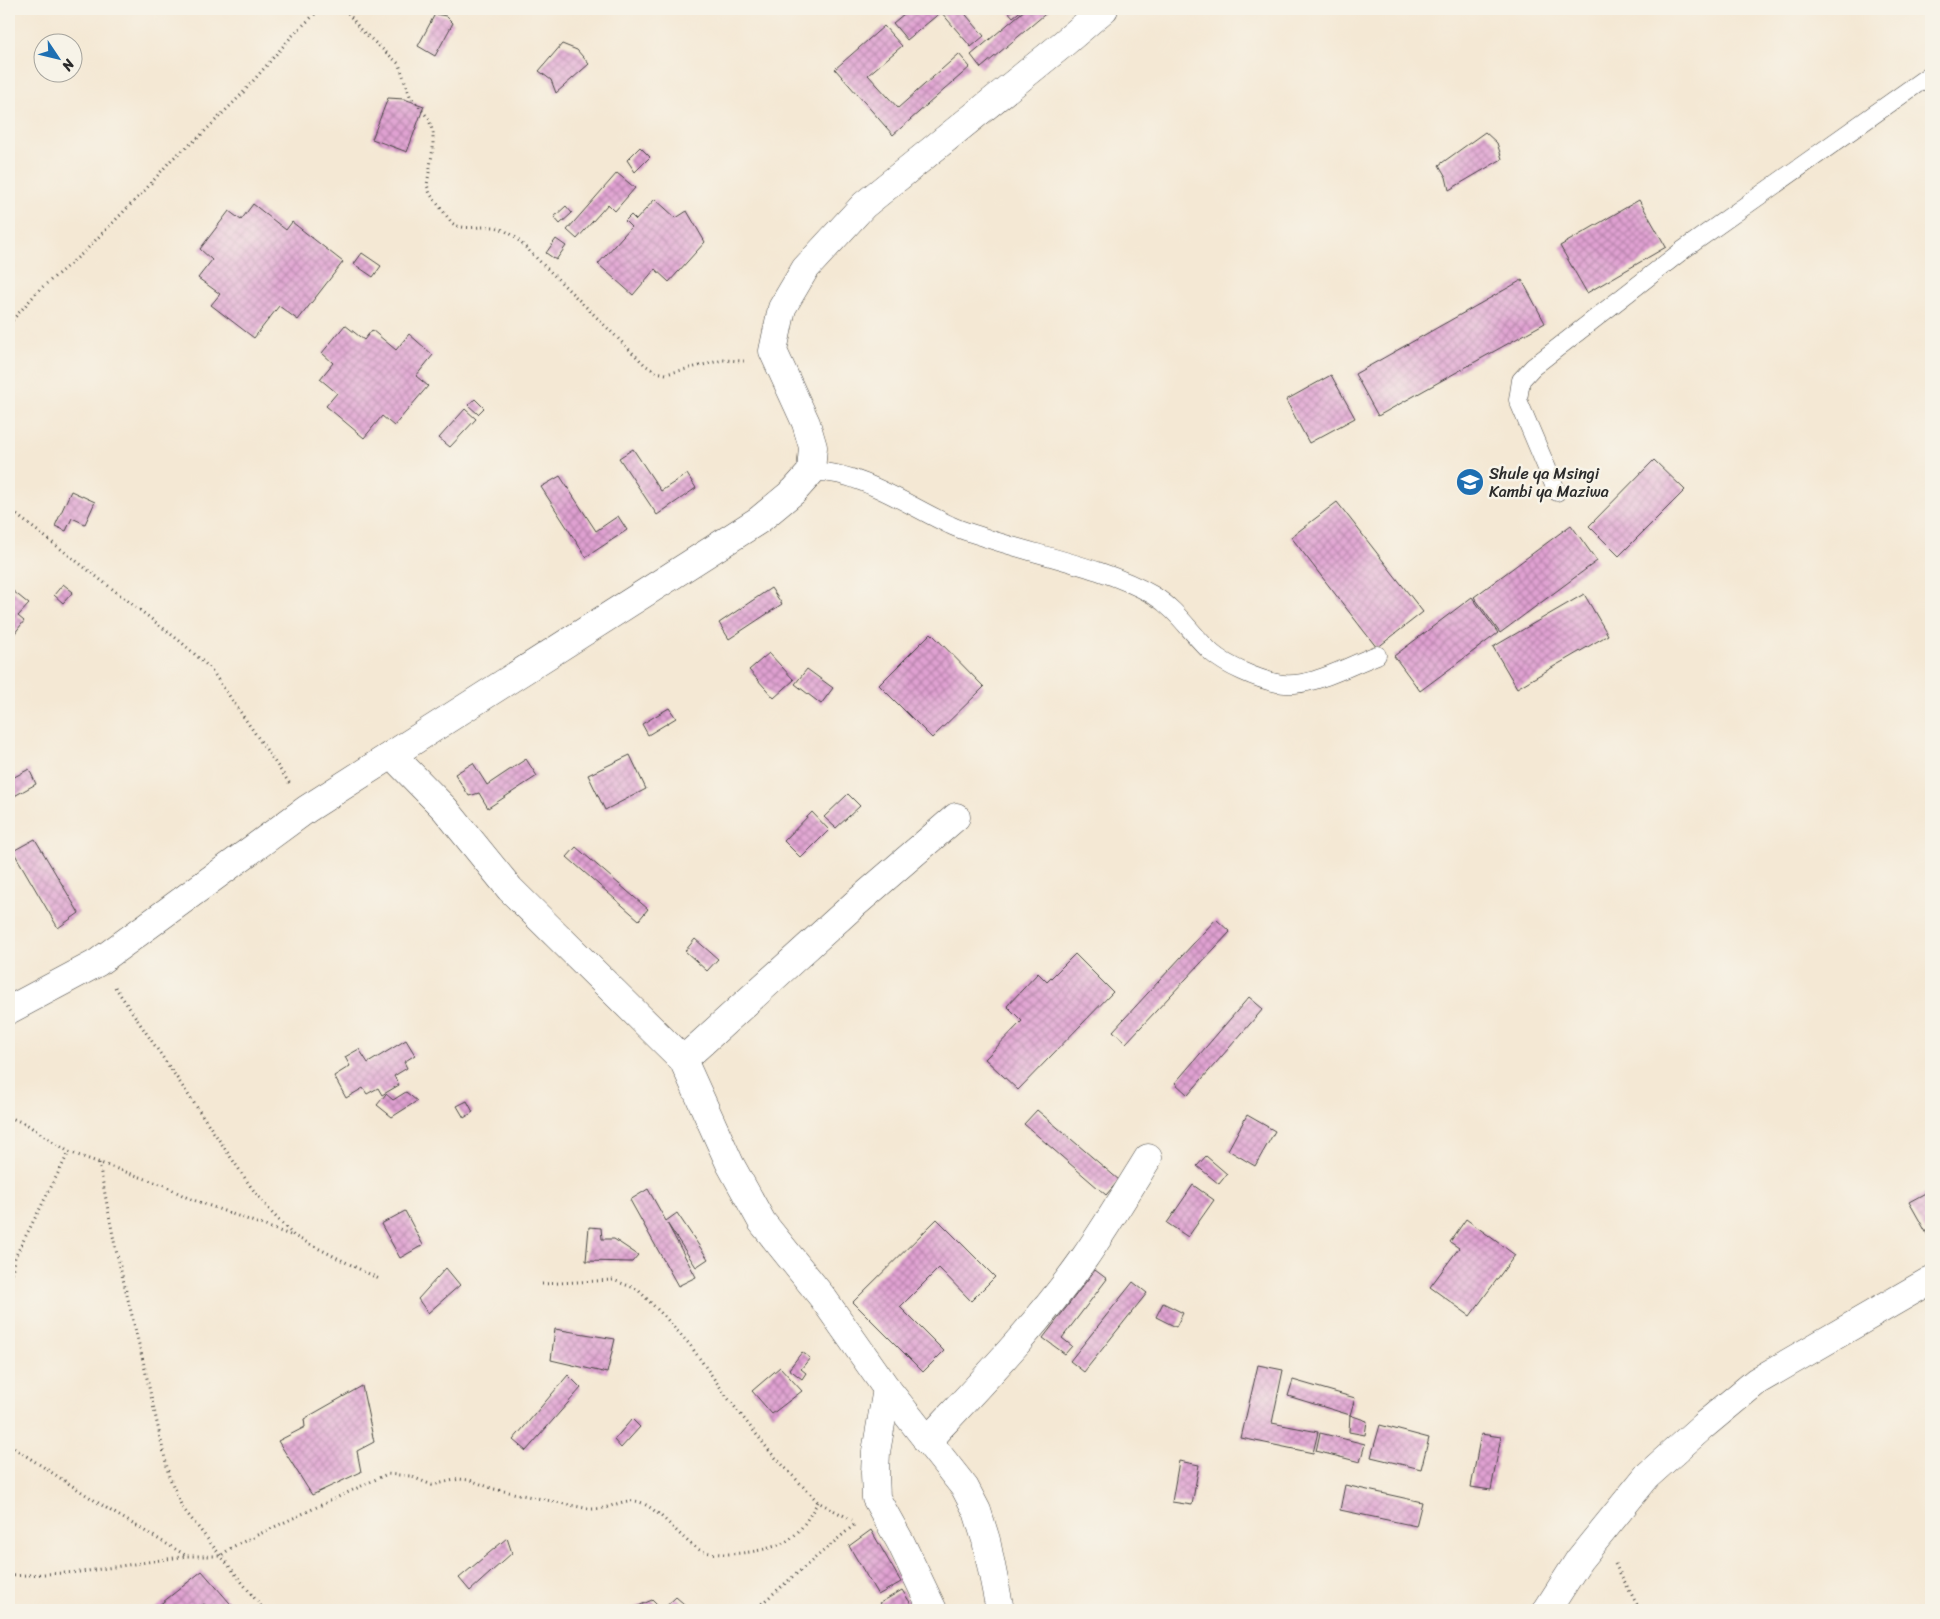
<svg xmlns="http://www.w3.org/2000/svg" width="1940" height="1619" font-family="Sriracha,sans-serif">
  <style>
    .building { fill: url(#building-cross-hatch) }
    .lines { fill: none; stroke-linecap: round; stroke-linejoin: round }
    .lane-casing { stroke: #494744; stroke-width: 19 }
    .street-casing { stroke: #494744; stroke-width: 29 }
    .path { stroke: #494744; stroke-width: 3; stroke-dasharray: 1 4; stroke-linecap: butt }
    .lane { stroke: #fff; stroke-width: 18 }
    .street { stroke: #fff; stroke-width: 28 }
    .labels { text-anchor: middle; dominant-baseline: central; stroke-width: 5; stroke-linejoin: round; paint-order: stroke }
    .poi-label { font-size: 16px; fill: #2b2b2b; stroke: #f7f3e8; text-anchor: start }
  </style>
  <defs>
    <pattern id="building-cross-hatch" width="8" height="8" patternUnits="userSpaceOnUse" patternTransform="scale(1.25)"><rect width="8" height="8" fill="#e0a1d2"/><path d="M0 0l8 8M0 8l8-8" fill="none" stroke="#b683ab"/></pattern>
  </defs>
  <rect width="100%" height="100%" fill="#f7f3e8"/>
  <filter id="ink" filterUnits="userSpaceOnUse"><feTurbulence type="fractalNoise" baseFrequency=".02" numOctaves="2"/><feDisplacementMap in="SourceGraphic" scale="10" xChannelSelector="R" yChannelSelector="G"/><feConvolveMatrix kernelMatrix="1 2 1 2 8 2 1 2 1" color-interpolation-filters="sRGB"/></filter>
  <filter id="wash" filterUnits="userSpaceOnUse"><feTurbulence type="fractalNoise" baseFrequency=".0096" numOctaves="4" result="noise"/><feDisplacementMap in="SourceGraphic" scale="20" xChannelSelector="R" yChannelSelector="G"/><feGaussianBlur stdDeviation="1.12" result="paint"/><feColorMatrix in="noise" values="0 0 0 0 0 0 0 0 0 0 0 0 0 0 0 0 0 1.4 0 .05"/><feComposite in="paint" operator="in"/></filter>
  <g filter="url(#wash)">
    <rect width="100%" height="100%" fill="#f4e8d4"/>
    <g id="blocks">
      <!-- building -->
      <g class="building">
        <polygon points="910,9 961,9 984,36 971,47 941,12 907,40 893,23"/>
        <polygon points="1006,9 1023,9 1013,17"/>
        <polygon points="1026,9 1050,10 981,68 971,55"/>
        <polygon points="435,14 446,16 453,23 435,56 418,46"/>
        <polygon points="884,26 902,46 868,75 898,108 959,54 970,67 893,135 835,69"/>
        <polygon points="562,44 577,50 589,64 556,93 551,80 539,71"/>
        <polygon points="388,98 404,99 424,106 407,152 372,139"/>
        <polygon points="1485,132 1497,143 1502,159 1449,190 1446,177 1439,165"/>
        <polygon points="640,147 650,157 635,172 627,160"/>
        <polygon points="617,173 635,188 615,211 608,204 577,239 567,230"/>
        <polygon points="655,199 676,218 687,211 705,242 669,282 655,269 633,295 598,264 631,227 625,221 631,215 636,220"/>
        <polygon points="1639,200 1666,247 1587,293 1560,246"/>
        <polygon points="253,204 286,230 292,222 343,262 298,320 279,306 254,338 211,305 220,294 198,278 212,260 200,249 229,211 241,220"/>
        <polygon points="566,206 572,213 560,224 554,217"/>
        <polygon points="556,239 566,246 556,260 546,253"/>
        <polygon points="362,253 381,266 373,277 354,264"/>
        <polygon points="1522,280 1545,323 1378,416 1355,374"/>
        <polygon points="345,325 364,340 372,330 396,350 409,334 433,355 416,376 428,386 394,426 382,416 364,438 326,406 337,393 320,379 333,363 322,353"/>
        <polygon points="1331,375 1355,418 1309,443 1286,400"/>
        <polygon points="475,399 484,408 478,414 468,405"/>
        <polygon points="465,409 476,419 450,447 439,438"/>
        <polygon points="633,449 661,491 687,474 696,488 657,515 619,458"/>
        <polygon points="1654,460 1685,490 1619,556 1589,526"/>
        <polygon points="560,476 596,531 618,516 627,530 586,557 541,487"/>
        <polygon points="71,491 95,502 85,524 72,518 66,531 55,526"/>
        <polygon points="1337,502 1423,612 1377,648 1291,537"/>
        <polygon points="1571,525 1597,561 1500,633 1474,597"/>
        <polygon points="63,584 73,592 63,603 54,595"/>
        <polygon points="771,588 782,604 729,639 719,623"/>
        <polygon points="13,591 29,604 18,616 24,621 9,641 9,596"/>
        <polygon points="1584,594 1608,635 1517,688 1493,647"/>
        <polygon points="1472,597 1498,633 1420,691 1394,656"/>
        <polygon points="931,633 984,687 932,738 879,685"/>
        <polygon points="769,653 794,680 774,698 749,670"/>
        <polygon points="807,669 833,688 821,704 795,684"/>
        <polygon points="669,708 676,718 648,735 642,724"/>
        <polygon points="630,755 646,789 605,810 588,775"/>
        <polygon points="526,759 537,776 488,808 479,793 469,796 455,774 473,763 487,785"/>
        <polygon points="29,769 36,784 9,799 9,780"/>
        <polygon points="848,794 860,806 836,828 824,817"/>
        <polygon points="812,812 829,830 801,858 784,841"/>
        <polygon points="35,839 79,913 58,928 13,851"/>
        <polygon points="576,847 648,909 639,920 567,857"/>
        <polygon points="1216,919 1230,932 1126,1043 1113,1031"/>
        <polygon points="695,939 718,959 707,971 685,951"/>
        <polygon points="1075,954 1113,992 1018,1090 985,1059 1022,1021 1007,1006 1038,973 1047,982"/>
        <polygon points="1249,997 1263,1009 1188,1095 1175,1083"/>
        <polygon points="406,1040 415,1055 404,1062 407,1068 394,1076 399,1085 382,1095 378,1088 367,1094 363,1088 346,1098 334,1076 350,1066 345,1057 359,1049 368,1063"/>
        <polygon points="406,1092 417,1101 392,1117 377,1105 386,1094 393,1100"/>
        <polygon points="467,1101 473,1112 464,1118 457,1106"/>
        <polygon points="1037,1110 1119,1180 1106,1195 1024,1124"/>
        <polygon points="1247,1115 1275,1131 1255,1166 1228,1150"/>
        <polygon points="1206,1156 1227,1174 1219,1184 1197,1166"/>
        <polygon points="1193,1185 1214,1200 1188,1237 1167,1223"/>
        <polygon points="648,1189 666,1221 677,1213 708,1259 696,1267 667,1223 696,1277 678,1286 630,1200"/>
        <polygon points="1931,1190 1931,1241 1909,1202"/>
        <polygon points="405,1211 423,1245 400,1258 381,1224"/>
        <polygon points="937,1219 995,1277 971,1301 939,1268 900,1307 944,1351 923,1372 853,1302"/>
        <polygon points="1466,1219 1515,1255 1470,1316 1430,1287 1459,1248 1450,1242"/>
        <polygon points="589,1227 601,1228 602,1239 614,1239 638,1255 632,1262 586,1261"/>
        <polygon points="446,1268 460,1285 428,1313 418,1299"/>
        <polygon points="1095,1270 1107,1279 1062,1338 1072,1346 1065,1354 1043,1338"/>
        <polygon points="1133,1282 1147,1293 1084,1372 1070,1361"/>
        <polygon points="1163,1303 1183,1313 1176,1327 1156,1317"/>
        <polygon points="555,1329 615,1339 607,1373 551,1360"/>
        <polygon points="802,1352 810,1358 801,1369 806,1373 802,1379 789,1369"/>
        <polygon points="1258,1365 1283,1370 1272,1423 1318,1432 1313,1453 1241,1438"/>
        <polygon points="780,1367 802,1391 772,1414 752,1391"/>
        <polygon points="568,1375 581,1388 526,1451 513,1440"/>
        <polygon points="1293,1380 1355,1398 1350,1415 1288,1396"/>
        <polygon points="362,1386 374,1442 357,1451 361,1472 312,1495 278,1441 305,1427 304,1419"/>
        <polygon points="1350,1415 1367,1421 1365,1435 1349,1432"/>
        <polygon points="632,1419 640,1427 621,1448 614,1440"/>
        <polygon points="1380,1425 1429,1438 1421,1469 1371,1457"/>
        <polygon points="1320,1433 1365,1444 1360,1462 1316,1451"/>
        <polygon points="1481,1434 1501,1437 1491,1490 1471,1487"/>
        <polygon points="1179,1461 1199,1465 1192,1505 1172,1502"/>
        <polygon points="1345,1485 1422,1502 1416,1526 1340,1510"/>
        <polygon points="871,1530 901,1582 878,1595 849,1546"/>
        <polygon points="507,1538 512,1553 470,1591 459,1578"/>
        <polygon points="202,1571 236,1610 210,1610 204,1604 196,1610 153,1610"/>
        <polygon points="902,1590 915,1610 885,1610 880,1603"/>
        <polygon points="676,1597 691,1610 662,1610"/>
        <polygon points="652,1600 662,1610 629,1610"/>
        <polygon points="1478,1608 1492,1609 1492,1610 1478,1610"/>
      </g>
    </g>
  </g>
  <g filter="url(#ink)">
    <use href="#blocks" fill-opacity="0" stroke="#494744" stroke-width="1"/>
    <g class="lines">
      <defs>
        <g id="lane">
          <path d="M 811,472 C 856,469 909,506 950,525 C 962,531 976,534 989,539 C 1041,556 1106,568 1153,595 C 1178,610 1191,634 1212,653 C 1227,666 1257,679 1277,683 C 1307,690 1348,666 1377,655"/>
          <polyline points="1557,492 1518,400 1521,380 1533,367 1683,250 1931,74"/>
        </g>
        <g id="street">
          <polyline points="392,755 445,809 510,889 683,1060 730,1164 762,1222 823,1298 887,1389 965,1488 977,1511 986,1540 1000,1610"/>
          <polyline points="9,1010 97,963 307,809 759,520 794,491 811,472 813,447 806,423 773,351 782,308 805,269 864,205 1063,44 1104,9"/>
          <polyline points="683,1060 855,904 956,817"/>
          <polyline points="887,1389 876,1452 875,1473 876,1498 901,1543 933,1610"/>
          <path d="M 927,1441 C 981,1383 1037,1325 1083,1260 C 1106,1227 1127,1192 1148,1158"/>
          <polyline points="1547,1610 1579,1560 1647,1476 1703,1426 1757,1381 1931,1280"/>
        </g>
      </defs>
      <!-- lane casing -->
      <use href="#lane" class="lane-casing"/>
      <!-- street casing -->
      <use href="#street" class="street-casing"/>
      <!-- path -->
      <g class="path">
        <path d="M 345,9 L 360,29 L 399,64 L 410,96 L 429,119 L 433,133 L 433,148 L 427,185 L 430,194 L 452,223 C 463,231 479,226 492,227 C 500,227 507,232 514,236 L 645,365 L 656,372 L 666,374 L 723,360 L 744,361"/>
        <polyline points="9,324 40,289 82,254 146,189 172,159 199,137 241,95 292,36 320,9"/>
        <polyline points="9,509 181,642 210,668 290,784"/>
        <polyline points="115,987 251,1187 272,1213 294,1236 379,1279"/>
        <polyline points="9,1117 26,1124 69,1152 163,1185 188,1198 293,1236"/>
        <polyline points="99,1163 115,1246 144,1365 169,1476 182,1507 264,1610"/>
        <polyline points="542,1284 613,1280 637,1289 665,1317 690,1345 727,1397 771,1453 818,1502 852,1520"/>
        <polyline points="9,1288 15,1257 69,1152"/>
        <polyline points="9,1447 14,1448 111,1511 187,1556"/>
        <polyline points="1615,1564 1640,1610"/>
        <path d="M 9,1576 L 81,1572 L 187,1556 L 220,1556 L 234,1546 L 387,1474 L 410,1476 L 432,1485 L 459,1479 L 470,1480 L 494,1489 L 589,1509 C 594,1509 600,1509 604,1508 C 616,1505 629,1497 642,1503 C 662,1512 680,1538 698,1549 C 715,1560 775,1551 790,1539 C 803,1529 810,1515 818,1502"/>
        <polyline points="754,1610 854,1525"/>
      </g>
      <!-- lane -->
      <use href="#lane" class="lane"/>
      <!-- street -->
      <use href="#street" class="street"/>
    </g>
  </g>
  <!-- icons -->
  <defs>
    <symbol id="school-disc" viewBox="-11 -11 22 22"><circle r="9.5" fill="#1f6fb2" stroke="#f7f3e8"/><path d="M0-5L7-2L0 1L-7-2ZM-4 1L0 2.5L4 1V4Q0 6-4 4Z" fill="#fff"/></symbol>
  </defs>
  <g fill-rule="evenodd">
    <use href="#school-disc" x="1454" y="466" width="32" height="32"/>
  </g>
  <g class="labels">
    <!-- poi labels -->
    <g class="poi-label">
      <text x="1489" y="473">Shule ya Msingi<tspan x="1489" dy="18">Kambi ya Maziwa</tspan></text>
    </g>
  </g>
  <!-- margin -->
  <rect width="1940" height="1619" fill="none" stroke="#f7f3e8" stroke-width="30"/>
  <!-- north arrow -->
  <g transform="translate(58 58) rotate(125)"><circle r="24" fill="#f7f3e8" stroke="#a5a39c"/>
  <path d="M0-4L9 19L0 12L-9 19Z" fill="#1f6fb2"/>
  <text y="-8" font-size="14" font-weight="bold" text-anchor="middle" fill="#2b2b2b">N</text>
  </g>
</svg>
